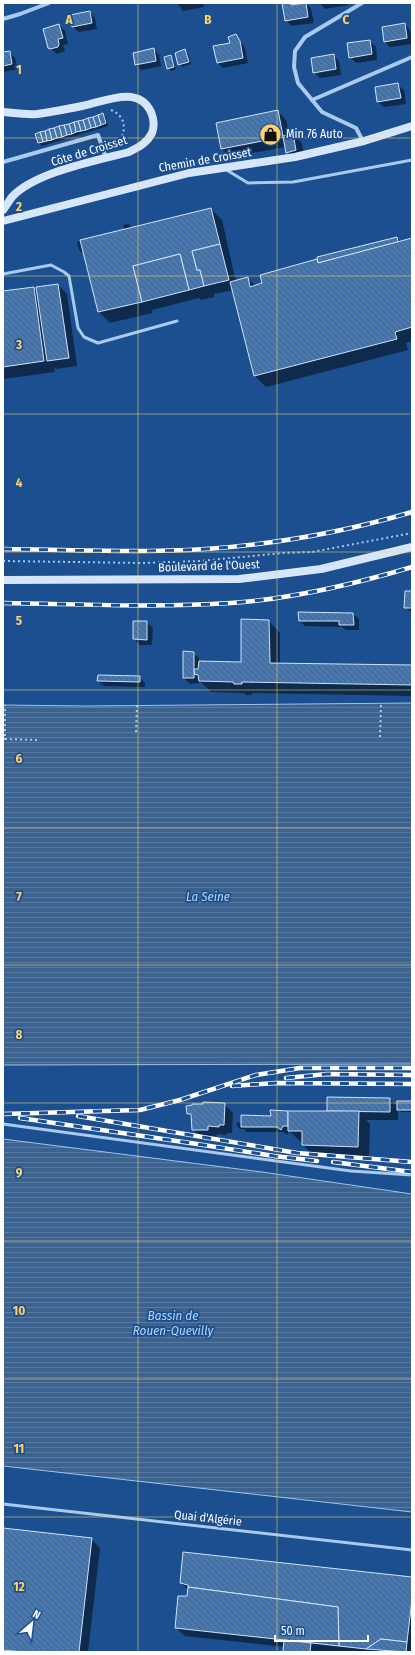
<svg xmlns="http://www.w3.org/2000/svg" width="415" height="1655" font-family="'Fira Sans Condensed',sans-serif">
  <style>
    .water { fill: url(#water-rules); stroke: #9cc4f0 }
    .shadow { fill: #0007 }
    .building { fill: url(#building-back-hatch); stroke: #cfe3fa }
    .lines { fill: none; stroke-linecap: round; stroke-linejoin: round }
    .path { stroke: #a9c9ee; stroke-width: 2; stroke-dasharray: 2 3; stroke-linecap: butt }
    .lane { stroke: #a9c9ee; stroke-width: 3 }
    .street { stroke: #a9c9ee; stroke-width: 4 }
    .secondary { stroke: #d6e6fa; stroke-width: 8 }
    .rail-casing { stroke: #fff; stroke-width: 4.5 }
    .rail { stroke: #1b4f8f; stroke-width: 3; stroke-dasharray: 9; stroke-linecap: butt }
    .grid { fill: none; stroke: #ffd166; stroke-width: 1; stroke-opacity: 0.55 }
    .labels { text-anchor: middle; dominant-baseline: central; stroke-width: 3.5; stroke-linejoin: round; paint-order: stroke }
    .poi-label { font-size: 12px; fill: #fff; stroke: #1b4f8f; text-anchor: start }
    .street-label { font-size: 12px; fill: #fff; stroke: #1b4f8f }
    .water-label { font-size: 13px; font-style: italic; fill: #b5d3f5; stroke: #1b4f8f }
    .grid-label { font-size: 13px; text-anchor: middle; font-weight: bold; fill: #ffd166; stroke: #1b4f8f; stroke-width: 3.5; stroke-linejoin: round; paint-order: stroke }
  </style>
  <defs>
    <pattern id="water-rules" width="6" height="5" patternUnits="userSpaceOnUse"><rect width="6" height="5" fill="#3c6290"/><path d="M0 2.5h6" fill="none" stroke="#597aa1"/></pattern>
    <pattern id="building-back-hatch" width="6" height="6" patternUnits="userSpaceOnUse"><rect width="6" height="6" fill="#4478b7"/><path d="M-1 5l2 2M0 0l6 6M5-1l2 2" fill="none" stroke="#486282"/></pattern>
  </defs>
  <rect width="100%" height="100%" fill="#1b4f8f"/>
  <!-- water -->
  <g class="water">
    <polygon points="412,703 412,1064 3,1065 3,705 86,706"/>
    <polygon points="3,1139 262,1172 412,1194 412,1512 3,1466"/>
  </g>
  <!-- shadow -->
  <g class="shadow">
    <polygon points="177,3 203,3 204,7 183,11"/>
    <polygon points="283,3 291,3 293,5 306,3 311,9 314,23 291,26 286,20"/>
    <polygon points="320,3 348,3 348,5 325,9"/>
    <polygon points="90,12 95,18 97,29 79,32 73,27"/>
    <polygon points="405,24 410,30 412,44 390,47 385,42"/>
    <polygon points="59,25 65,31 68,44 63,45 65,51 63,52 57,54 49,47"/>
    <polygon points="235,35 245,48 248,63 223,68 217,62"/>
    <polygon points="370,41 376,47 377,60 356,63 350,57"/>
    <polygon points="154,50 159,55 161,66 142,70 136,65"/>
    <polygon points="185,51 188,53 191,64 182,67 179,64"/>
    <polygon points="9,52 15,58 18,69 3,72 3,53"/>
    <polygon points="171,56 173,59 176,69 171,71 168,68"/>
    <polygon points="334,56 339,61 341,75 320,78 314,72"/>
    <polygon points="398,85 404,90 406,104 384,107 378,102"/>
    <polygon points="278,111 286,120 290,136 293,135 302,143 304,159 296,161 287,152 286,147 231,157 222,149"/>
    <polygon points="103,115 106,117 108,126 42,146 39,143 36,134"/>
    <polygon points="211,209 222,220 236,282 248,279 256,286 263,284 261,275 397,238 401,242 412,239 412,341 406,343 408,350 266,387 255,376 233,290 214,294 214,297 201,300 199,298 152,310 152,313 110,323 99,312 84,251 81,252 79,249 77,242 125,230 123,225 129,224 132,228"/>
    <polygon points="58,285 67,294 77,366 56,369 54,367 55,372 3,379 3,292 34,288 38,292"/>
    <polygon points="412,592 412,613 405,607"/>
    <polygon points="353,614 359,619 359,630 346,630 342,627 305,626 299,621"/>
    <polygon points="242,620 269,621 280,633 280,665 412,666 412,696 252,693 252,695 246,695 244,693 211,692 199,680 199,683 190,684 184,678 193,653 199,658 199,662 242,663"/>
    <polygon points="147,622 153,628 152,645 139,645 134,639"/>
    <polygon points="139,677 145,683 145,687 104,686 98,681"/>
    <polygon points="390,1099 398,1107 412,1102 412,1112 401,1112 398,1110 398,1120 366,1120 370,1124 369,1157 314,1156 303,1145 303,1142 300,1141 289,1131 287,1135 284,1132 247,1132 244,1129 240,1129 237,1126 237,1122 242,1124 272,1117 330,1112"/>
    <polygon points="224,1104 233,1113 232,1133 227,1133 227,1135 217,1134 216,1138 201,1138 193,1129 192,1118 188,1114 204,1105"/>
    <polygon points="3,1529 91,1539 100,1548 88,1652 3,1652"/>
    <polygon points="412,1578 412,1652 284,1652 285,1647 185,1636 176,1628 188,1597 189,1591 181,1583"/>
  </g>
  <!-- building -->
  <g class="building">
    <polygon points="282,3 291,3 291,5 306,3 308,17 285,21"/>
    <polygon points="90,11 92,23 72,27 70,15"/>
    <polygon points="405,23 407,38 384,42 382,27"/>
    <polygon points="59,24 63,38 58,39 59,44 58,47 50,49 48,48 43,29"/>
    <polygon points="236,34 240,41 243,58 217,63 213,46 230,43 228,37"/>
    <polygon points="370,40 372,54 349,58 347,43"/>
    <polygon points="154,48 156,61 135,65 133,53"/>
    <polygon points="185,49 189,62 178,65 175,53"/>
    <polygon points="10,51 12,64 3,66 3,52"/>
    <polygon points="334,54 336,69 313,73 311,58"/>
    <polygon points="171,55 174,67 167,69 164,57"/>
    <polygon points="398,83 401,98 377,102 375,87"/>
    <polygon points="278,110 283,136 293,134 296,150 286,153 283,137 221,149 216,123"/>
    <polygon points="103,113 106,123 101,125 98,115"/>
    <polygon points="98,115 101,125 96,127 93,117"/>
    <polygon points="93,117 96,127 91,128 88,118"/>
    <polygon points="88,118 91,128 86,130 83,120"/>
    <polygon points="83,120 86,130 81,131 78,121"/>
    <polygon points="78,121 81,131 76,132 74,122"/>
    <polygon points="74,122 76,132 72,134 69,124"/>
    <polygon points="69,124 72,134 67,135 64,125"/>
    <polygon points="64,125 67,135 62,137 59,126"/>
    <polygon points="59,126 62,137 57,138 54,128"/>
    <polygon points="54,128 57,138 52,140 49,129"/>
    <polygon points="49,129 52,140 47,141 45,131"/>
    <polygon points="45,131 47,141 43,142 40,132"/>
    <polygon points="40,132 43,142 38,143 35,134"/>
    <polygon points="211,208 220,244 192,251 197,270 200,270 204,286 189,290 180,254 133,266 142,302 98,312 80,240"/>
    <polygon points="397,237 398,242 318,263 317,257"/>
    <polygon points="412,238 412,327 395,332 397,339 254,376 230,282 248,277 250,287 262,283 260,275 317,259 318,263"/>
    <polygon points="220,244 229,280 204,286 200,270 197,270 192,251"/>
    <polygon points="180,254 189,290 142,302 133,266"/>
    <polygon points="58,284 69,358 47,361 36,287"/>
    <polygon points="34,287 44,361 3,367 3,291"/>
    <polygon points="405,591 412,591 412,608 404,608"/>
    <polygon points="298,612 353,613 354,625 339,625 339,621 299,621"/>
    <polygon points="241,619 269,620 270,663 412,665 412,685 242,682 242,684 234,684 233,682 199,681 198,675 194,674 194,669 198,669 199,661 241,662"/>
    <polygon points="133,621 147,621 147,640 133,639"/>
    <polygon points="183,651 194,652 194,678 183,678"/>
    <polygon points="98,675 140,676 140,682 97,681"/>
    <polygon points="327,1097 390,1098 390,1112 327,1111"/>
    <rect x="397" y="1101" width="15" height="9"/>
    <polygon points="203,1102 225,1103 224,1125 219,1125 219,1127 208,1126 208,1130 192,1130 191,1114 187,1114 186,1106 192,1105 192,1104 203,1104"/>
    <polygon points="270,1110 288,1111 288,1126 283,1126 281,1130 277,1127 241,1127 241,1115 271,1116"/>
    <polygon points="288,1111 359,1111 358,1147 302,1145 302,1131 288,1131"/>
    <polygon points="3,1528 92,1538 79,1652 23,1652 3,1650"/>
    <polygon points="183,1552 412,1577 412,1599 407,1642 381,1639 366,1649 339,1646 338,1607 188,1587 188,1585 180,1583"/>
    <polygon points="188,1587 338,1607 339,1646 175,1628 178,1596 187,1596"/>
    <polygon points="381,1639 407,1642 406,1652 366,1649"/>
    <polygon points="284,1640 311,1643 310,1652 283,1652"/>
  </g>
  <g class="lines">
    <!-- path -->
    <g class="path">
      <path d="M 111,110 C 127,117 126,130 119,144"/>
      <polyline points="3,561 143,563 200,561 283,553 312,552 412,533"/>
      <polyline points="136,732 137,705"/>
      <polyline points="380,737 381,704"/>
      <polyline points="3,739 5,739 5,705"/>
      <polyline points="5,739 40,740"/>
    </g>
    <!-- lane -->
    <g class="lane">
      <polyline points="225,169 248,183 293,182 412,160"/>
      <polyline points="3,274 51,265 64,272 69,276 78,328 84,337 98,343 177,321"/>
      <polyline points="3,1124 351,1171 412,1175"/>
      <polyline points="3,1504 412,1550"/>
    </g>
    <!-- street -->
    <g class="street">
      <polyline points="362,3 305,37 295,51 294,67 298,83 322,112 356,128 363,141"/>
      <polyline points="3,19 20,14 49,3"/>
      <polyline points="312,100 412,57"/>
      <polyline points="3,162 98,135 106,158"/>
    </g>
    <!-- secondary -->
    <g class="secondary">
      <path d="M 3,112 C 14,113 26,115 37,114 C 52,112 67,109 82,106 C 104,102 138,84 151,112 C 154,119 155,125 152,133 C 147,143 139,147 129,152 C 96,161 35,172 12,197 C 9,201 6,206 3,210"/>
      <polyline points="3,221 189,173 295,157 364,141 412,126"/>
      <polyline points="3,580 239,579 321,569 412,547"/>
    </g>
    <defs>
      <g id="rail">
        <path d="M 3,549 C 71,550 139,553 206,549 C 276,544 345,532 412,512"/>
        <path d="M 3,603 C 79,604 155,608 231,603 C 290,599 355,584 412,567"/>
        <polyline points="286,1078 327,1074 412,1075"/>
        <polyline points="232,1086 276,1083 412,1084"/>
        <polyline points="3,1114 140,1110 180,1100 256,1075 300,1068 412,1068"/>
        <polyline points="78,1116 297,1153 412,1162"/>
        <polyline points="20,1118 197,1144 274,1156 317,1161"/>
        <polyline points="333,1162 412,1172"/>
      </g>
    </defs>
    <!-- rail casing -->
    <use href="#rail" class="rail-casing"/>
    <!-- rail -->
    <use href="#rail" class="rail"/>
  </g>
  <!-- grid -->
  <path class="grid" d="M 138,3 L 138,1652M 277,3 L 277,1652M 3,138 L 412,138M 3,276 L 412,276M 3,414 L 412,414M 3,552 L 412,552M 3,690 L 412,690M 3,828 L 412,828M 3,965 L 412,965M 3,1103 L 412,1103M 3,1241 L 412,1241M 3,1379 L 412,1379M 3,1517 L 412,1517"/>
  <!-- icons -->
  <defs>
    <symbol id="shop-disc" viewBox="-11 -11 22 22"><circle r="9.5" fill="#ffd166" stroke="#1b4f8f"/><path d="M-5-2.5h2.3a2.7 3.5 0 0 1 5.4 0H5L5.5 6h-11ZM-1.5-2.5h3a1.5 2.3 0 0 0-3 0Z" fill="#111"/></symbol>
  </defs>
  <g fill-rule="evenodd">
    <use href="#shop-disc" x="258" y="122" width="25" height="25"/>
  </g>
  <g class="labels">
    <!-- poi labels -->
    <g class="poi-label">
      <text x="286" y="134">Min 76 Auto</text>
    </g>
    <!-- street labels -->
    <g class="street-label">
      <text transform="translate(89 151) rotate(-17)">Côte de Croisset</text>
      <text transform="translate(205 160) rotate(-10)">Chemin de Croisset</text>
      <text transform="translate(209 566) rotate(-2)">Boulevard de l'Ouest</text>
      <text transform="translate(208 1518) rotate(6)">Quai d'Algérie</text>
    </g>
    <!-- water labels -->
    <g class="water-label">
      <text x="208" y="896">La Seine</text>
      <text x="173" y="1315">Bassin de<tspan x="173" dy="15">Rouen-Quevilly</tspan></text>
    </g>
  </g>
  <g class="grid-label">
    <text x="69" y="24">A</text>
    <text x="208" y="24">B</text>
    <text x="346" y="24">C</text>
    <text x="19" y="74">1</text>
    <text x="19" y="211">2</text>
    <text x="19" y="349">3</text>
    <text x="19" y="487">4</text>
    <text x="19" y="625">5</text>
    <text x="19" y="763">6</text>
    <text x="19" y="901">7</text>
    <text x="19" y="1039">8</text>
    <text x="19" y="1177">9</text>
    <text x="19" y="1315">10</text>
    <text x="19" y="1453">11</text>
    <text x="19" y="1591">12</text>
  </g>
  <!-- border -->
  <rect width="415" height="1655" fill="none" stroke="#ffffff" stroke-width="8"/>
  <!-- north arrow -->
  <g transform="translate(32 1623) rotate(28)" stroke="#1b4f8f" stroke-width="3" paint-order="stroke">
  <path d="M0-3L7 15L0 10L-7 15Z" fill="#ffffff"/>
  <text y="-6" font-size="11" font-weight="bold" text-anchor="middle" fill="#ffffff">N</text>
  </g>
  <!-- scale -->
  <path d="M275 1635v6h93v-6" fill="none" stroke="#ffffff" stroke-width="2"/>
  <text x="281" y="1635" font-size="12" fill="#ffffff" stroke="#1b4f8f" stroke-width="3" paint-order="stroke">50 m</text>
</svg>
